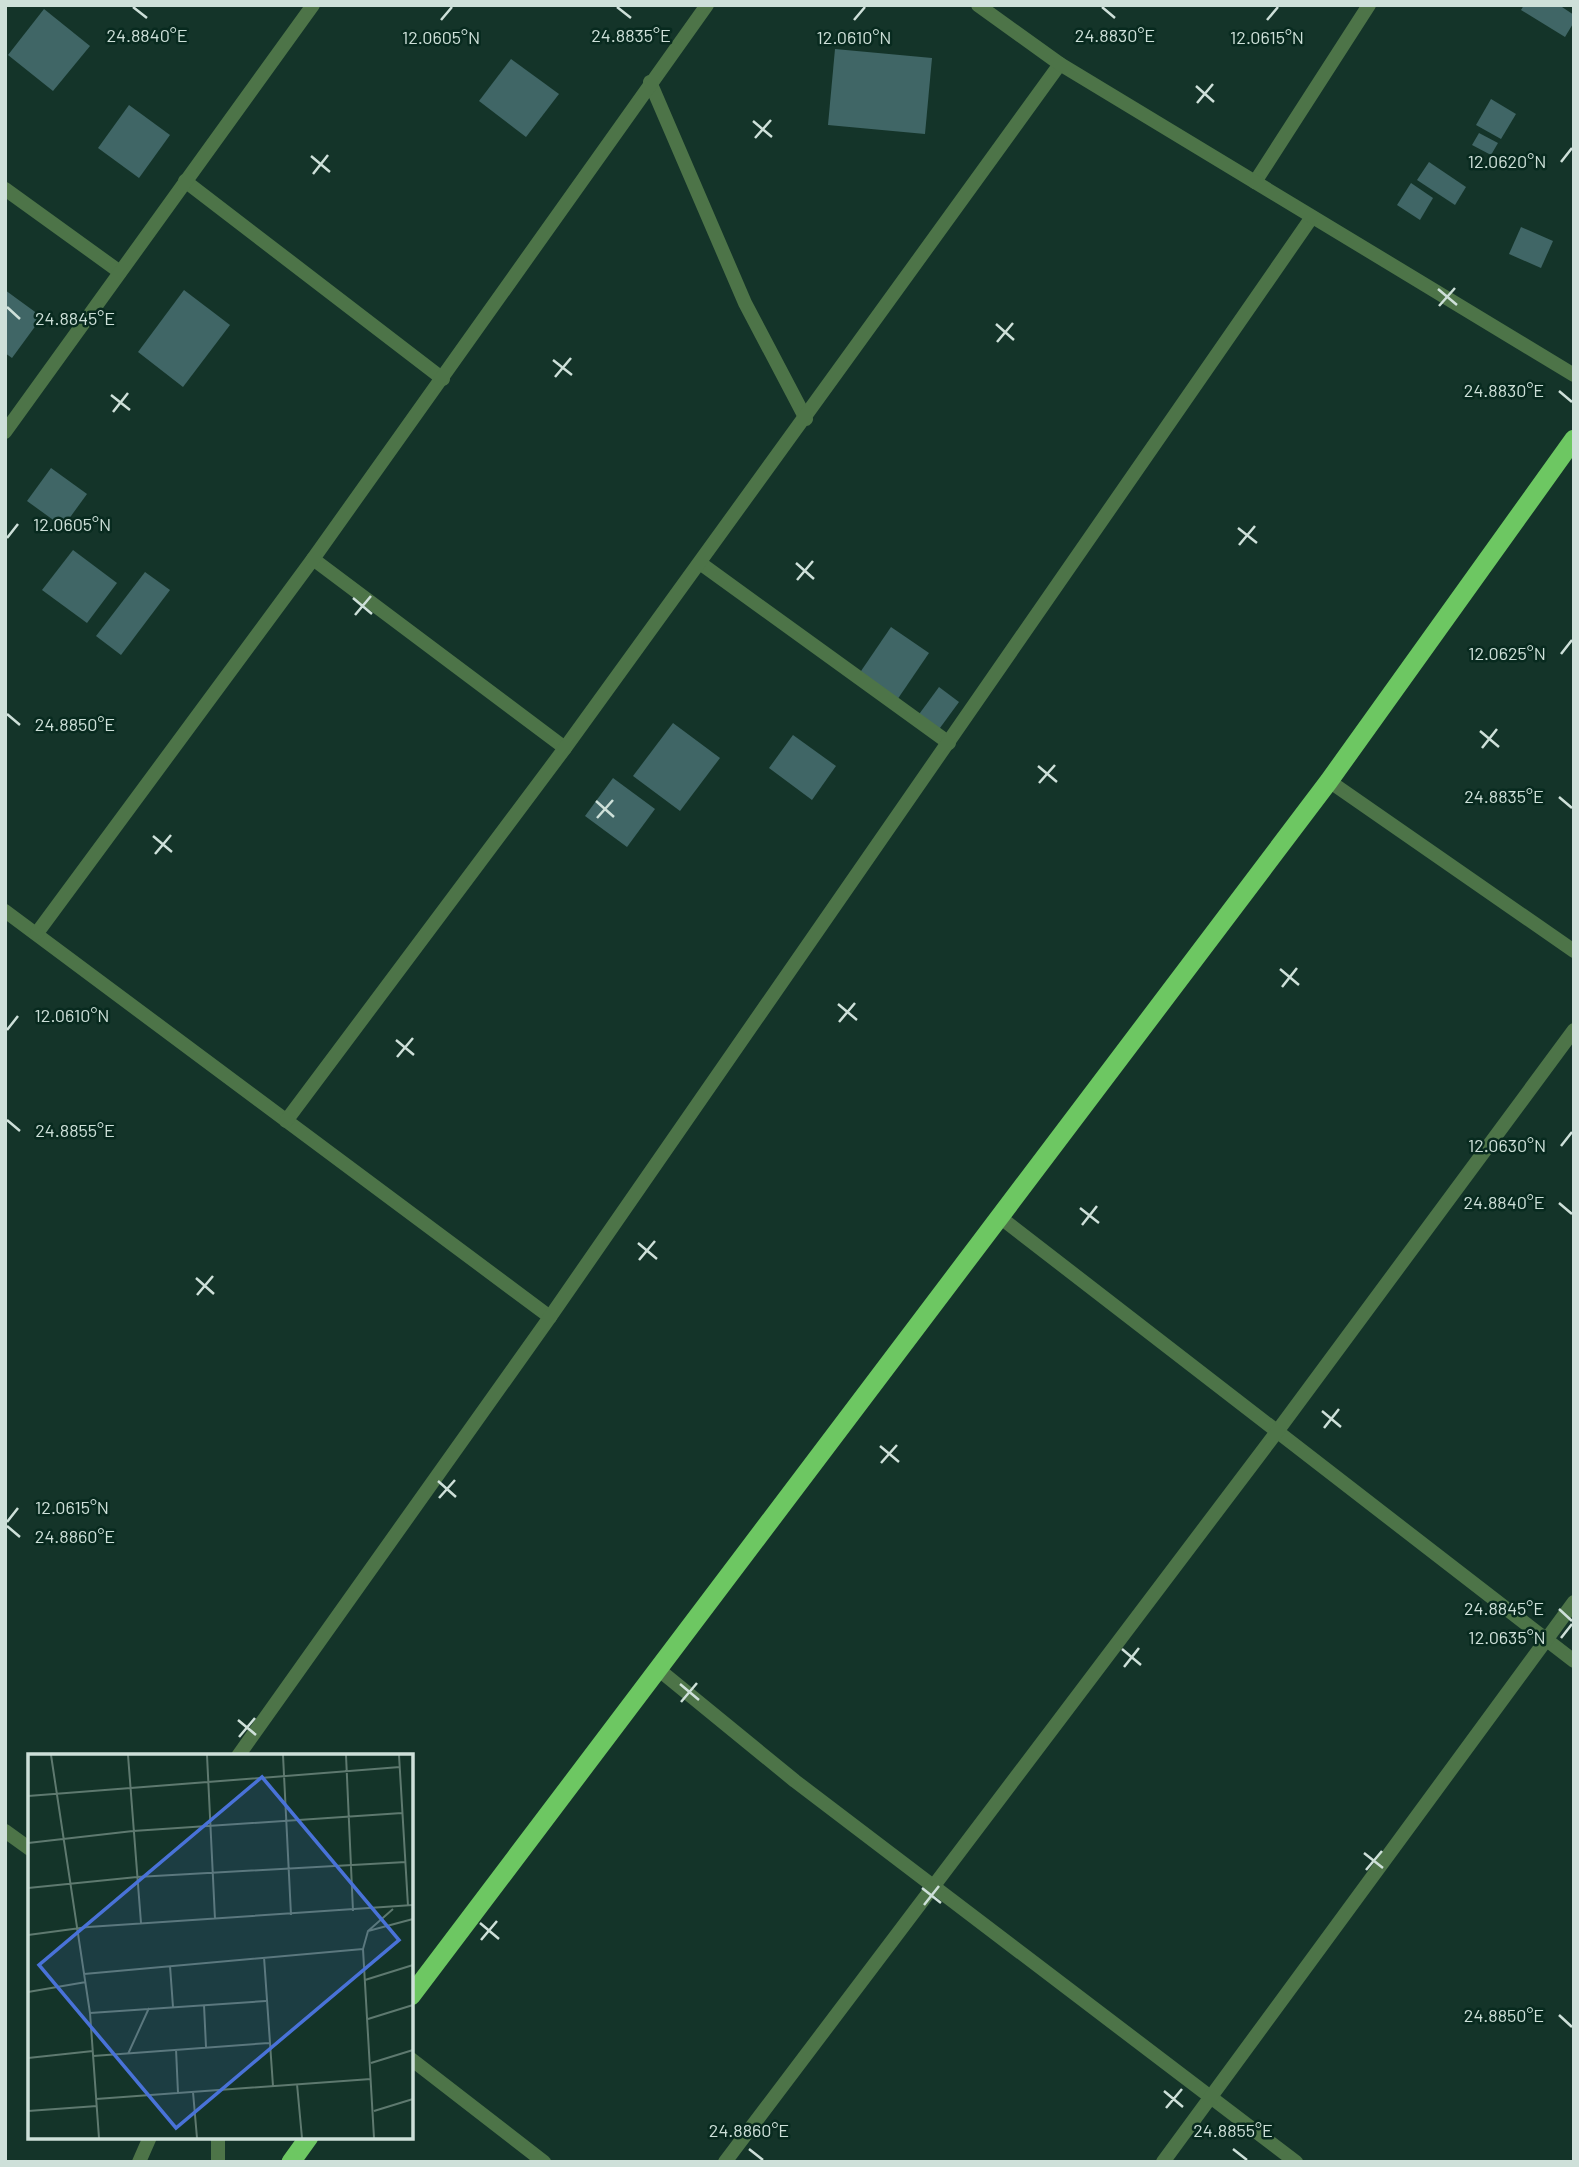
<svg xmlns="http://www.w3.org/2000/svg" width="1579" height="2167" font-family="Barlow,sans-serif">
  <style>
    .building { fill: #406666 }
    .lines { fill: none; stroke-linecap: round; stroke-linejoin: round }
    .minor { stroke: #4d7448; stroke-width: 14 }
    .tertiary { stroke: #4d7448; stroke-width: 14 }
    .trunk { stroke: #6dc762; stroke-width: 19 }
    .ticks { fill: none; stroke: #cee0d9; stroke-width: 2.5 }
    .inset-road { fill: none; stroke: #5e796f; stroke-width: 2 }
    .view { fill: #4972d8; fill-opacity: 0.15; stroke: #4972d8; stroke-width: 3.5 }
    .inset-edge { fill: none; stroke: #cee0d9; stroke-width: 3.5 }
    .ticks-label { font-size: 18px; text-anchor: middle; fill: #cee0d9; stroke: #082a1f; stroke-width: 5; stroke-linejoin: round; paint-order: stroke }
  </style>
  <rect width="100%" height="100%" fill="#143429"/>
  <!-- building -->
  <g class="building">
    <polygon points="1524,5 1559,5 1574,15 1574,22 1565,37 1521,10"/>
    <polygon points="44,9 90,46 53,91 8,55"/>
    <polygon points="835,49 932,58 925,134 828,125"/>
    <polygon points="511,59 559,94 526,137 479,101"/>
    <polygon points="1491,99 1516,114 1501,139 1476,125"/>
    <polygon points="129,105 170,135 139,178 98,148"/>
    <polygon points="1479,133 1498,143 1491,155 1472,145"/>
    <polygon points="1429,162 1466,187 1455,205 1417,180"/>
    <polygon points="1411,183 1433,198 1420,220 1397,205"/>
    <polygon points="1521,227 1553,241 1541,268 1509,254"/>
    <polygon points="5,290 42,317 12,358 5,353"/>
    <polygon points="184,290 230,325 183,387 138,352"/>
    <polygon points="51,468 87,494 63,527 27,501"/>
    <polygon points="73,550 117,583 87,623 42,590"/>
    <polygon points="145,572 170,590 121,655 96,636"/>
    <polygon points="891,627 929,653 897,700 859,674"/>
    <polygon points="939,687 959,702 937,732 917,717"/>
    <polygon points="673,723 720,758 680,811 633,776"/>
    <polygon points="793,735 836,766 812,800 769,768"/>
    <polygon points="613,778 655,809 627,847 585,816"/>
  </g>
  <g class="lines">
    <!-- minor -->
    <g class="minor">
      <polyline points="650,82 745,303 806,419"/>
      <polyline points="185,181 443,379"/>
      <polyline points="1255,182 1369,5"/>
      <polyline points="5,189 120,272"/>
      <polyline points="5,432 313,5"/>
      <polyline points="313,559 565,748"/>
      <polyline points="700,563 949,743"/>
      <polyline points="1329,781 1574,951"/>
      <polyline points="5,911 550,1317"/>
      <polyline points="37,933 313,559 707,5"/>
      <polyline points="286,1121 565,748 1060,64"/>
      <polyline points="1001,1218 1574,1661"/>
      <polyline points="658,1669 795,1781 1296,2162"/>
      <polyline points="238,1756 550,1317 1312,217"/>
      <polyline points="5,1831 30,1849"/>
      <polyline points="411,2059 544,2162"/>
      <polyline points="139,2162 150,2137"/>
      <polyline points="218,2162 218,2137"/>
      <polyline points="725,2162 1276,1433 1574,1030"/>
      <polyline points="1163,2162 1574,1602"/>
    </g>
    <!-- tertiary -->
    <polyline class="tertiary" points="978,5 1060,64 1574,375"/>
    <!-- trunk -->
    <g class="trunk">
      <polyline points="411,1996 1329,781 1574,439"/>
      <polyline points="291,2162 309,2137"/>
    </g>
  </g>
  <!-- ticks -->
  <path class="ticks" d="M 133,7 L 147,18M 617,7 L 631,18M 1102,7 L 1115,18M 441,20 L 452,7M 854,20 L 865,7M 1267,20 L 1278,7M 1196,86 L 1214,102M 1197,103 L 1213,84M 753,121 L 772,137M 755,138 L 771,120M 311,156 L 330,172M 1561,162 L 1572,148M 313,174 L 328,155M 1438,289 L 1457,305M 1439,306 L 1455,288M 7,307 L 20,319M 996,324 L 1014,340M 997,342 L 1013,323M 553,360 L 572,375M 555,377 L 571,358M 1559,391 L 1572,402M 111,395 L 130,410M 113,412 L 128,393M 1238,528 L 1257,543M 7,538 L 18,524M 1239,545 L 1255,526M 796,563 L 814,579M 797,580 L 813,561M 353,598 L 372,614M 355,615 L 371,596M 1561,654 L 1572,640M 7,714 L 20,725M 1480,731 L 1499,747M 1482,748 L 1497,729M 1038,766 L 1057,782M 1039,783 L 1055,765M 1559,797 L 1572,808M 596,801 L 614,817M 597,818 L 613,800M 153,836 L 172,852M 155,854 L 171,835M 1280,969 L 1299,985M 1282,987 L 1297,968M 838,1004 L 857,1020M 839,1022 L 855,1003M 7,1030 L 18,1016M 396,1040 L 414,1055M 397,1057 L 413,1038M 7,1120 L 20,1131M 1561,1146 L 1572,1132M 1559,1203 L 1572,1214M 1080,1208 L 1099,1223M 1082,1225 L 1097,1206M 638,1243 L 657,1259M 639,1260 L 655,1241M 196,1278 L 214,1294M 197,1295 L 213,1276M 1322,1411 L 1341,1427M 1324,1428 L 1339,1409M 880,1446 L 899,1462M 881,1463 L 897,1445M 438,1481 L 456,1497M 439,1498 L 455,1480M 7,1522 L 18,1508M 7,1526 L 20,1537M 1559,1609 L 1572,1621M 1561,1638 L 1572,1624M 1122,1649 L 1141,1665M 1124,1667 L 1139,1648M 680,1684 L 699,1700M 681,1702 L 697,1683M 238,1720 L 256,1735M 239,1737 L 255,1718M 1364,1853 L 1383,1868M 1366,1870 L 1382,1851M 922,1888 L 941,1903M 924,1905 L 939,1886M 480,1923 L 499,1939M 481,1940 L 497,1921M 1559,2015 L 1572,2027M 1164,2091 L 1183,2107M 1166,2108 L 1182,2089M 749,2149 L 763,2160M 1233,2149 L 1247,2160"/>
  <!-- overview -->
  <g transform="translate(28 1754)">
    <rect width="385" height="385" fill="#143429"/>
    <path class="inset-road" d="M 23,1 L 62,259 L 71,384M 100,1 L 113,169M 179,1 L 187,165M 255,1 L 263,161M 318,1 L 325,157M 371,1 L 380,152M 0,42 L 372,13M 0,89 L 105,77 L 374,59M 0,134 L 109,123 L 378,108M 340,177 L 385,165M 0,181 L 60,173 L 385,151M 236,203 L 245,332M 142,212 L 145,253M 56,220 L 335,195M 337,226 L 385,211M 0,238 L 58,228M 176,251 L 178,293M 62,259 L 238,247M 340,265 L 385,251M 148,295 L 150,339M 100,300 L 121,254M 65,302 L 241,289M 0,304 L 65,297M 343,309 L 385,296M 269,330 L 274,384M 165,338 L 169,384M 68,345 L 343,325M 0,357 L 69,352M 346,357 L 385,345M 346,384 L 335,195 L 340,177 L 365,155"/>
    <path class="view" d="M 234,23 L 371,186 L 148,374 L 11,211 Z"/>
    <rect width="385" height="385" class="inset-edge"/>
  </g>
  <g class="ticks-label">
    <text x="631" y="42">24.8835°E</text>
    <text x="1115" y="42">24.8830°E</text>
    <text x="147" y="42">24.8840°E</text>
    <text x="441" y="44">12.0605°N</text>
    <text x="854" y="44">12.0610°N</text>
    <text x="1267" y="44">12.0615°N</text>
    <text x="1507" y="168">12.0620°N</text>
    <text x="75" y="325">24.8845°E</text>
    <text x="1504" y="397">24.8830°E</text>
    <text x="72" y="531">12.0605°N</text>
    <text x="1507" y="660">12.0625°N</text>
    <text x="75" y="731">24.8850°E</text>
    <text x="1504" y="803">24.8835°E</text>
    <text x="72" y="1022">12.0610°N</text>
    <text x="75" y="1137">24.8855°E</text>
    <text x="1507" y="1152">12.0630°N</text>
    <text x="1504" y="1209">24.8840°E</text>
    <text x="72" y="1514">12.0615°N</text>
    <text x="75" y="1543">24.8860°E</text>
    <text x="1504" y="1615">24.8845°E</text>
    <text x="1507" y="1644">12.0635°N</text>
    <text x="1504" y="2022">24.8850°E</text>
    <text x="749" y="2137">24.8860°E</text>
    <text x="1233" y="2137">24.8855°E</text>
  </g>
  <!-- border -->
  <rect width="1579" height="2167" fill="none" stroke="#cee0d9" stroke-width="14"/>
</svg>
